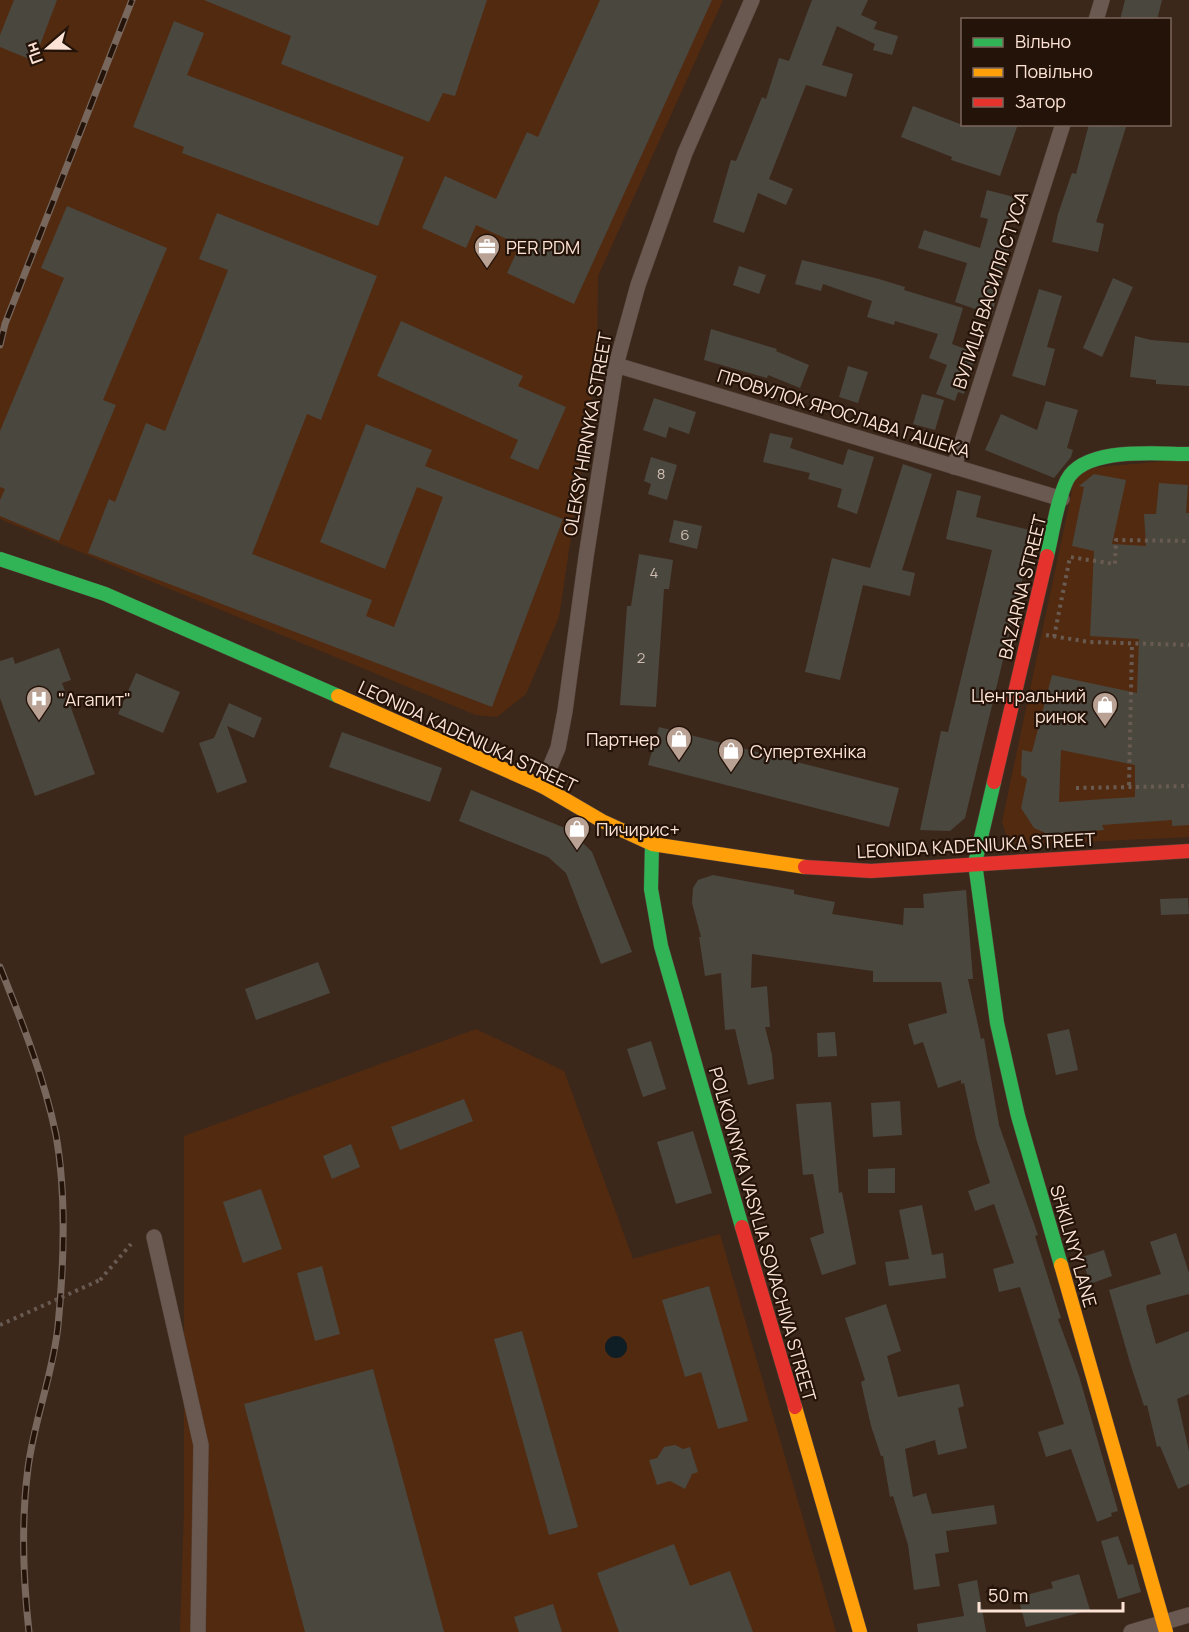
<svg xmlns="http://www.w3.org/2000/svg" width="1189" height="1632" font-family="Manrope,sans-serif">
  <style>
    .built { fill: #522a10 }
    .water { fill: #0f1e25 }
    .building { fill: #4a473f; fill-rule: evenodd }
    .lines { fill: none; stroke-linecap: round; stroke-linejoin: round }
    .street-casing { stroke: #55443b; stroke-width: 16 }
    .fast-casing { stroke: #55443b; stroke-width: 15 }
    .slow-casing { stroke: #55443b; stroke-width: 15 }
    .jam-casing { stroke: #55443b; stroke-width: 15 }
    .path { stroke: #695b52; stroke-width: 4; stroke-dasharray: 3 4.5; stroke-linecap: butt }
    .street { stroke: #695950; stroke-width: 15 }
    .fast { stroke: #30b455; stroke-width: 14 }
    .slow { stroke: #ff9f0a; stroke-width: 14 }
    .jam { stroke: #e5322d; stroke-width: 14 }
    .rail-casing { stroke: #77675d; stroke-width: 7 }
    .rail { stroke: #241309; stroke-width: 4.5; stroke-dasharray: 14; stroke-linecap: butt }
    .path-bridge { stroke: #695b52; stroke-width: 4; stroke-dasharray: 3 4.5; stroke-linecap: butt }
    .labels { text-anchor: middle; dominant-baseline: central; stroke-width: 4.5; stroke-linejoin: round; paint-order: stroke }
    .number-label { font-size: 15px; fill: #d0bcb0 }
    .poi-label { font-size: 18px; fill: #fce3d5; stroke: #241309; text-anchor: start }
    .street-label { font-size: 18px; fill: #fce3d5; stroke: #241309 }
  </style>
  <rect width="100%" height="100%" fill="#3c281b"/>
  <!-- built -->
  <g class="built">
    <polygon points="0,0 723,0 598,276 597,362 559,617 526,694 497,717 476,715 0,519"/>
    <polygon points="1189,459 1189,837 1019,845 1008,840 1002,822 1074,481 1088,468"/>
    <polygon points="476,1029 564,1071 633,1259 720,1234 836,1632 180,1632 184,1510 184,1136"/>
  </g>
  <!-- water -->
  <circle class="water" cx="616" cy="1347" r="11"/>
  <!-- building -->
  <g class="building">
    <polygon points="14,0 57,0 34,61 0,47 0,35"/>
    <polygon points="204,0 487,0 455,96 443,93 429,122 281,64 291,36"/>
    <polygon points="600,0 712,0 574,304 507,273 520,245 476,225 466,248 422,228 445,176 496,199 527,132 538,137"/>
    <polygon points="812,0 868,0 861,15 877,22 874,29 898,36 892,55 873,50 875,44 837,26 822,65 853,74 846,97 806,85 769,179 793,189 786,205 758,193 744,233 713,222 731,160 736,161 762,97 766,99 779,58 789,61"/>
    <polygon points="1125,0 1162,0 1157,20 1120,20"/>
    <polygon points="174,21 204,33 187,75 404,157 378,226 182,153 184,147 133,127"/>
    <polygon points="913,106 960,124 1018,124 1000,176 951,160 952,157 901,137"/>
    <polygon points="1089,124 1126,127 1096,222 1104,224 1098,252 1052,242 1058,214 1072,173 1076,174"/>
    <polygon points="987,190 1014,197 1003,242 1010,244 992,315 955,302 967,263 918,248 924,230 980,248 988,219 980,217"/>
    <polygon points="67,206 167,248 103,400 116,405 59,541 0,516 0,500 5,489 0,487 0,431 64,278 41,268"/>
    <polygon points="217,213 377,276 321,420 307,414 252,554 372,600 366,616 394,627 443,497 417,487 385,569 320,542 366,424 432,450 425,466 563,519 492,707 88,553 109,499 115,502 146,423 165,431 228,270 199,259"/>
    <polygon points="802,260 879,279 905,287 904,290 963,308 952,344 976,353 964,394 958,392 955,401 936,394 947,365 929,358 938,334 895,321 894,325 867,317 872,301 823,284 821,291 795,284"/>
    <polygon points="739,266 766,275 759,294 733,285"/>
    <polygon points="1113,278 1133,287 1102,357 1083,348"/>
    <polygon points="1039,289 1062,296 1047,347 1055,349 1045,386 1012,376"/>
    <polygon points="401,321 523,376 518,386 566,407 538,470 510,458 518,440 377,376"/>
    <polygon points="711,329 777,349 776,351 809,365 800,388 768,375 767,378 704,360"/>
    <polygon points="1135,336 1151,340 1189,343 1189,386 1156,384 1156,380 1130,377"/>
    <polygon points="848,366 868,372 858,403 839,397"/>
    <polygon points="922,394 944,400 935,430 913,424"/>
    <polygon points="654,398 696,412 689,434 669,427 666,438 643,430"/>
    <polygon points="1046,401 1078,410 1067,448 1073,450 1071,457 1054,478 985,450 1001,414 1037,430"/>
    <polygon points="770,433 793,438 790,448 843,465 848,449 874,457 857,514 837,507 842,489 808,479 810,473 763,462"/>
    <polygon points="651,457 677,465 667,500 648,494 651,484 644,481"/>
    <polygon points="903,464 932,474 902,570 915,573 910,596 863,585 840,680 805,672 832,558 870,568"/>
    <path d="M 1094,474 L 1126,480 L 1112,544 L 1146,546 L 1144,514 L 1156,514 L 1159,483 L 1188,485 L 1186,513 L 1189,513 L 1189,825 L 1172,826 L 1172,820 L 1102,825 L 1104,830 L 1048,834 L 1034,828 L 1021,808 L 1027,779 L 1021,775 L 1022,750 L 1032,752 L 1052,675 L 1137,693 L 1139,639 L 1090,636 L 1094,551 L 1072,546 L 1084,487 L 1079,486 ZM 1061,750 L 1135,765 L 1135,797 L 1059,802 Z"/>
    <polygon points="957,490 981,496 976,517 1034,531 965,818 950,831 920,830 941,731 948,732 992,550 946,539"/>
    <polygon points="674,520 702,526 697,549 669,542"/>
    <polygon points="639,554 673,560 669,589 664,589 656,707 620,705 627,606 631,606"/>
    <polygon points="59,648 71,680 62,683 95,774 35,796 0,698 0,661 13,657 15,664"/>
    <polygon points="136,673 180,692 163,733 118,714"/>
    <polygon points="229,703 262,718 254,738 227,726 247,782 217,793 199,743 214,738"/>
    <polygon points="659,727 899,788 889,827 648,765"/>
    <polygon points="342,732 442,768 430,802 329,767"/>
    <polygon points="471,790 570,830 592,852 632,952 601,964 566,873 548,857 459,821"/>
    <polygon points="713,875 794,890 794,894 835,902 832,914 903,925 904,908 924,908 923,894 966,890 973,979 968,979 981,1039 984,1038 999,1125 1038,1235 1035,1236 1061,1318 1058,1319 1079,1376 1118,1511 1111,1513 1112,1516 1097,1522 1071,1449 1046,1457 1038,1432 1064,1424 1020,1287 999,1292 993,1269 1014,1263 994,1204 975,1211 968,1191 990,1183 976,1138 964,1083 961,1084 961,1080 938,1088 923,1042 914,1045 908,1024 947,1013 941,982 873,982 873,971 752,954 751,988 767,986 770,1027 765,1027 772,1055 774,1079 748,1085 735,1029 725,1030 721,973 705,976 699,937 701,937 692,903 693,888 698,880"/>
    <polygon points="1188,898 1189,914 1161,915 1160,899"/>
    <polygon points="318,962 330,993 256,1020 245,989"/>
    <polygon points="1069,1029 1078,1070 1056,1075 1047,1034"/>
    <polygon points="835,1032 837,1056 818,1057 817,1033"/>
    <polygon points="651,1041 666,1089 643,1097 627,1049"/>
    <polygon points="464,1099 473,1121 400,1150 391,1127"/>
    <polygon points="900,1101 902,1135 873,1137 871,1103"/>
    <polygon points="831,1102 839,1193 842,1192 856,1264 822,1275 810,1238 824,1233 813,1174 803,1175 796,1104"/>
    <polygon points="693,1131 712,1193 676,1204 657,1142"/>
    <polygon points="351,1144 360,1167 332,1179 323,1156"/>
    <polygon points="895,1168 895,1193 868,1193 868,1169"/>
    <polygon points="261,1189 282,1249 243,1263 223,1202"/>
    <polygon points="922,1205 932,1255 943,1253 946,1278 889,1286 885,1262 909,1259 899,1210"/>
    <polygon points="1176,1233 1189,1273 1189,1294 1147,1305 1146,1308 1156,1344 1189,1331 1189,1394 1177,1399 1189,1451 1189,1484 1178,1489 1160,1446 1157,1447 1147,1405 1144,1406 1131,1366 1109,1290 1161,1274 1150,1242"/>
    <polygon points="1104,1250 1112,1276 1090,1284 1082,1257"/>
    <polygon points="322,1266 340,1334 315,1341 297,1273"/>
    <polygon points="709,1286 748,1421 718,1429 701,1372 685,1377 662,1300"/>
    <polygon points="886,1304 901,1351 887,1356 898,1397 959,1384 964,1406 958,1408 967,1448 938,1455 935,1440 905,1449 913,1497 926,1493 932,1514 994,1505 997,1524 946,1531 949,1552 935,1554 940,1586 914,1590 908,1545 893,1496 890,1497 883,1456 881,1456 871,1426 861,1382 865,1380 845,1318"/>
    <polygon points="522,1331 578,1527 549,1535 494,1339"/>
    <polygon points="373,1369 444,1632 305,1632 244,1404"/>
    <polygon points="675,1445 683,1449 690,1447 698,1472 692,1474 685,1489 670,1481 657,1485 649,1460 657,1458 664,1447"/>
    <polygon points="1118,1536 1128,1565 1133,1564 1141,1592 1118,1599 1101,1541"/>
    <polygon points="674,1544 690,1586 730,1571 753,1632 619,1632 597,1573"/>
    <polygon points="1079,1574 1090,1610 1026,1627 1018,1597 1053,1588 1051,1582"/>
    <polygon points="977,1580 986,1632 918,1632 917,1624 964,1616 958,1584"/>
    <polygon points="553,1604 562,1632 519,1632 514,1617"/>
  </g>
  <g class="lines">
    <defs>
      <g id="street">
        <polyline points="1096,20 1102,0"/>
        <polyline points="616,365 1062,499"/>
        <polyline points="954,467 1063,124"/>
        <polyline points="542,786 558,748 565,711 586,557 616,365 638,285 685,153 752,0"/>
        <polyline points="154,1237 201,1445 198,1632"/>
        <polyline points="1131,1632 1189,1615"/>
      </g>
      <g id="fast">
        <path d="M 1047,556 C 1053,532 1056,503 1067,480 C 1085,446 1156,454 1189,454"/>
        <polyline points="0,559 105,594 338,696"/>
        <polyline points="994,782 975,863 997,1023 1018,1116 1061,1265"/>
        <polyline points="652,844 651,889 661,946 742,1227"/>
      </g>
      <g id="slow">
        <polyline points="338,696 542,786 602,821 652,844 805,867"/>
        <polyline points="1061,1265 1166,1632"/>
        <polyline points="795,1407 860,1632"/>
      </g>
      <g id="jam">
        <polyline points="994,782 1047,556"/>
        <polyline points="805,867 871,871 1189,851"/>
        <polyline points="742,1227 795,1407"/>
      </g>
    </defs>
    <!-- street casing -->
    <use href="#street" class="street-casing"/>
    <!-- fast casing -->
    <use href="#fast" class="fast-casing"/>
    <!-- slow casing -->
    <use href="#slow" class="slow-casing"/>
    <!-- jam casing -->
    <use href="#jam" class="jam-casing"/>
    <!-- path -->
    <g class="path">
      <polyline points="1046,635 1089,642 1189,645"/>
      <polyline points="1054,637 1070,557 1115,564 1116,540 1189,541"/>
      <polyline points="1129,785 1132,644"/>
      <polyline points="1076,788 1189,786"/>
      <polyline points="100,1280 131,1244"/>
    </g>
    <!-- street -->
    <use href="#street" class="street"/>
    <!-- fast -->
    <use href="#fast" class="fast"/>
    <!-- slow -->
    <use href="#slow" class="slow"/>
    <!-- jam -->
    <use href="#jam" class="jam"/>
    <defs>
      <g id="rail">
        <polyline points="0,345 5,324 132,0"/>
        <path d="M 0,967 C 22,1022 44,1077 56,1135 C 67,1197 64,1264 58,1326 C 53,1374 34,1420 28,1468 C 21,1522 23,1578 29,1632"/>
      </g>
    </defs>
    <!-- rail casing -->
    <use href="#rail" class="rail-casing"/>
    <!-- rail -->
    <use href="#rail" class="rail"/>
    <!-- path-bridge -->
    <polyline class="path-bridge" points="0,1325 100,1280"/>
  </g>
  <!-- icons -->
  <defs>
    <symbol id="office-pin" viewBox="-11 -11 22 30"><path d="M0 17L-7.5 6A9.5 9.5 0 1 1 7.5 6Z" fill="#b9a294" stroke="#241309"/><path d="M-6-3h4V-5.5h4V-3h4V5H-6ZM-1-4.5V-3h2v-1.5ZM-6 0V1H6V0Z" fill="#fff"/></symbol>
    <symbol id="hospital-pin" viewBox="-11 -11 22 30"><path d="M0 17L-7.5 6A9.5 9.5 0 1 1 7.5 6Z" fill="#b9a294" stroke="#241309"/><path d="M-5-5h3v3.5h4V-5h3V5h-3V1.5h-4V5h-3Z" fill="#fff"/></symbol>
    <symbol id="shop-pin" viewBox="-11 -11 22 30"><path d="M0 17L-7.5 6A9.5 9.5 0 1 1 7.5 6Z" fill="#b9a294" stroke="#241309"/><path d="M-5-2.5h2.3a2.7 3.5 0 0 1 5.4 0H5L5.5 6h-11ZM-1.5-2.5h3a1.5 2.3 0 0 0-3 0Z" fill="#fff"/></symbol>
  </defs>
  <g fill-rule="evenodd">
    <use href="#office-pin" x="472" y="232" width="30" height="40"/>
    <use href="#hospital-pin" x="24" y="684" width="30" height="40"/>
    <use href="#shop-pin" x="1090" y="690" width="30" height="40"/>
    <use href="#shop-pin" x="664" y="724" width="30" height="40"/>
    <use href="#shop-pin" x="716" y="736" width="30" height="40"/>
    <use href="#shop-pin" x="562" y="814" width="30" height="40"/>
  </g>
  <g class="labels">
    <!-- number labels -->
    <g class="number-label">
      <text x="661" y="473">8</text>
      <text x="685" y="534">6</text>
      <text x="654" y="572">4</text>
      <text x="641" y="657">2</text>
    </g>
    <!-- poi labels -->
    <g class="poi-label">
      <text x="506" y="247">PER PDM</text>
      <text x="1086" y="695" text-anchor="end">Центральний<tspan x="1086" dy="21">ринок</tspan></text>
      <text x="58" y="699">"Агапит"</text>
      <text x="660" y="739" text-anchor="end">Партнер</text>
      <text x="750" y="751">Супертехніка</text>
      <text x="596" y="829">Пичирис+</text>
    </g>
    <!-- street labels -->
    <g class="street-label">
      <text transform="translate(990 290) rotate(-72)">ВУЛИЦЯ ВАСИЛЯ СТУСА</text>
      <text transform="translate(844 413) rotate(17)">ПРОВУЛОК ЯРОСЛАВА ГАШЕКА</text>
      <text transform="translate(587 434) rotate(-80)">OLEKSY HIRNYKA STREET</text>
      <text transform="translate(1022 587) rotate(-76)">BAZARNA STREET</text>
      <text transform="translate(468 736) rotate(25)">LEONIDA KADENIUKA STREET</text>
      <text transform="translate(976 845) rotate(-3)">LEONIDA KADENIUKA STREET</text>
      <text transform="translate(763 1234) rotate(74)">POLKOVNYKA VASYLIA SOVACHIVA STREET</text>
      <text transform="translate(1074 1246) rotate(74)">SHKILNYY LANE</text>
    </g>
  </g>
  <!-- legend -->
  <rect x="961" y="18" width="210" height="108" fill="#241309" stroke="#7a665b" stroke-width="1.5"/>
  <rect x="973" y="38" width="30" height="9" fill="#30b455" stroke="#7a665b" stroke-width="1.5"/>
  <text x="1015" y="48" font-size="18" fill="#fce3d5">Вільно</text>
  <rect x="973" y="68" width="30" height="9" fill="#ff9f0a" stroke="#7a665b" stroke-width="1.5"/>
  <text x="1015" y="78" font-size="18" fill="#fce3d5">Повільно</text>
  <rect x="973" y="98" width="30" height="9" fill="#e5322d" stroke="#7a665b" stroke-width="1.5"/>
  <text x="1015" y="108" font-size="18" fill="#fce3d5">Затор</text>
  <!-- north arrow -->
  <g transform="translate(48 48) rotate(250)" stroke="#241309" stroke-width="4.5" paint-order="stroke">
  <path d="M0-4.5L10 22L0 15L-10 22Z" fill="#fce3d5"/>
  <text y="-9" font-size="16" font-weight="bold" text-anchor="middle" fill="#fce3d5">Пн</text>
  </g>
  <!-- scale -->
  <path d="M979 1602v9h144v-9" fill="none" stroke="#fce3d5" stroke-width="3"/>
  <text x="988" y="1602" font-size="18" fill="#fce3d5" stroke="#241309" stroke-width="4.5" paint-order="stroke">50 m</text>
</svg>
